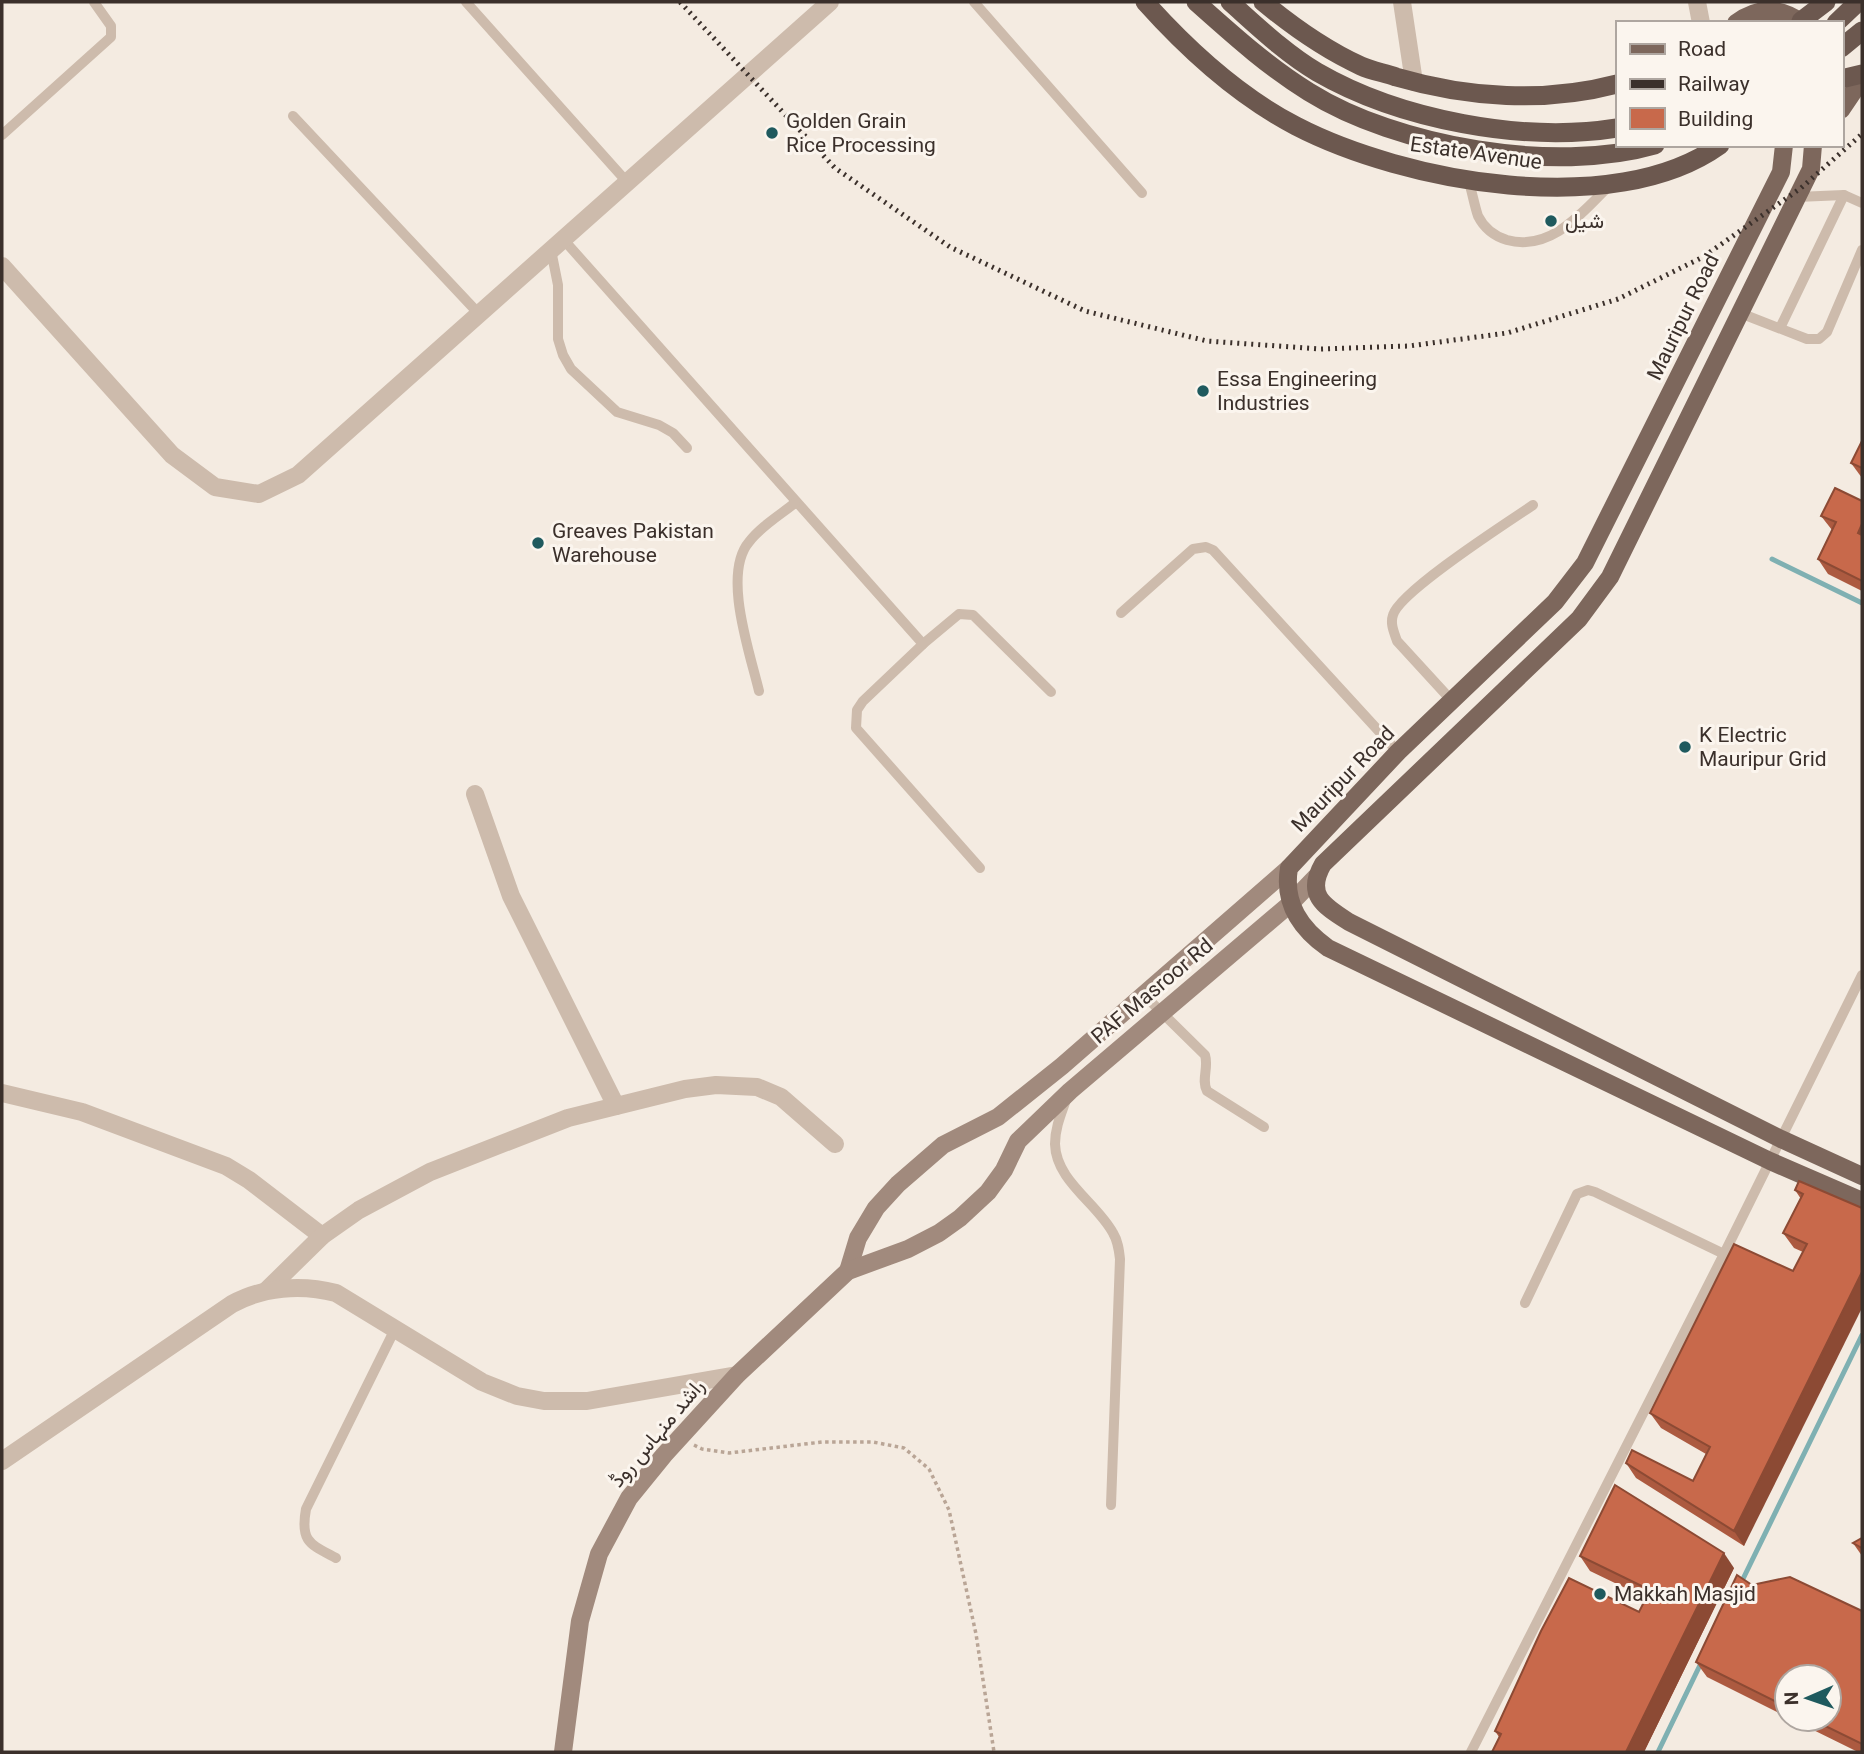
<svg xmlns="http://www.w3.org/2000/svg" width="1864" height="1754" font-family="Roboto,Vazirmatn,sans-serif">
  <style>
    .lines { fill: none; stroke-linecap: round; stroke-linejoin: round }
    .stream { stroke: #7fb0b2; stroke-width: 5 }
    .path { stroke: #b9a596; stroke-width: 3.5; stroke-dasharray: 3.5 3.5; stroke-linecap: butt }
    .service { stroke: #cdbbac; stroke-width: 10 }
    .minor { stroke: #cdbbac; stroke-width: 18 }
    .secondary { stroke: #a18a7d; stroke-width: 18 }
    .primary { stroke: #7d675c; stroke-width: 18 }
    .trunk { stroke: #6c584f; stroke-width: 19 }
    .rail { stroke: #3b302b; stroke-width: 5; stroke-dasharray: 2 5; stroke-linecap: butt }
    .wall { fill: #ac5a40 }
    .shaded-wall { fill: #8c4a34 }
    .building { fill: #c8694b; stroke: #8c4a34; stroke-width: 2 }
    .poi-dot { fill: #1f5a5e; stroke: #fbf5ee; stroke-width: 2.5 }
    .labels { text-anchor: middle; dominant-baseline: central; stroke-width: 6; stroke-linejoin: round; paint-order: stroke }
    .poi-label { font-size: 21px; fill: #3b302b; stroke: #fbf5ee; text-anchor: start }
    .street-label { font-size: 21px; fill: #3b302b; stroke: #fbf5ee }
  </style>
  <rect width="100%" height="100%" fill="#f4ebe1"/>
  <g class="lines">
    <!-- stream -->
    <g class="stream">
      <polyline points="1772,559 1862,603"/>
      <polyline points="1741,1583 1862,1335"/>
      <polyline points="1658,1752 1702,1661"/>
    </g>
    <!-- path -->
    <polyline class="path" points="694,1445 702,1449 729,1453 822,1442 873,1442 904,1448 929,1469 949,1510 976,1634 994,1752"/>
    <!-- service -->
    <g class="service">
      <polyline points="466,2 627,182"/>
      <polyline points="974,2 1142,193"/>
      <polyline points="293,116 480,315"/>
      <polyline points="2,135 111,37 111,26 94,2"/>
      <path d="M 1468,179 C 1472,191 1474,204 1478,216 C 1484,228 1494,236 1507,240 C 1550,252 1582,213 1609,186"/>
      <polyline points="1797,197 1844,195 1862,203"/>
      <polyline points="563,239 923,644"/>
      <polyline points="551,250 558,285 558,339 563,355 571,369 617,412 659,425 673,433 687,448"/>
      <polyline points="1740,313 1807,339 1819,339 1827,332 1862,250"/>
      <polyline points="1780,328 1844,195"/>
      <polyline points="1121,613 1193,549 1206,547 1213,550 1398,752"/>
      <path d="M 759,691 C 750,653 722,574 749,542 C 760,527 780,515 795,503"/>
      <path d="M 1452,701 L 1397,641 C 1394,632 1390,624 1393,615 C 1400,591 1508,522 1533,505"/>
      <polyline points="980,868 856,728 857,710 863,701 923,644 959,614 973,615 1051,692"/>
      <path d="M 1144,995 L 1205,1055 C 1209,1067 1201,1080 1207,1091 L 1264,1127"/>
      <path d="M 1067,1097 C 1062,1112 1055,1127 1055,1144 C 1056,1181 1097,1203 1113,1233 C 1118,1241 1119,1250 1120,1259 L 1111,1505"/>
      <polyline points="1525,1303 1577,1194 1588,1190 1595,1192 1724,1254"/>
      <path d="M 336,1558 C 310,1544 300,1542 306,1509 L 395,1329"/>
      <polyline points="1471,1752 1724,1254 1862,975"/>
    </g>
    <!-- minor -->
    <g class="minor">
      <polyline points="1402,2 1414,82"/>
      <polyline points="1697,2 1701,23"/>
      <polyline points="2,266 172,455 215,487 259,494 298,475 830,2"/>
      <polyline points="475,794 511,896 616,1106"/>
      <polyline points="2,1093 82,1112 226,1166 249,1180 322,1236"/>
      <polyline points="267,1290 322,1236 359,1210 430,1172 568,1118 685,1089 716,1085 757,1087 781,1097 835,1144"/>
      <path d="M 2,1461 L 232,1304 C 263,1287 301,1284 336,1293 L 482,1382 L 517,1396 L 544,1401 L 587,1401 L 737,1375"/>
    </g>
    <!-- secondary -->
    <g class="secondary">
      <polyline points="848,1271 858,1238 876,1208 898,1184 943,1145 998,1117 1062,1066 1289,868"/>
      <polyline points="563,1752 580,1621 599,1554 629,1498 664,1455 737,1375 848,1271 908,1249 939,1233 960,1218 988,1192 1004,1170 1018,1141 1070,1091 1290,904 1316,877"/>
    </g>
    <!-- primary -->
    <g class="primary">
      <path d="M 1736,23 C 1758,7 1780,7 1802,23"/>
      <polyline points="1841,110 1862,79"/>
      <path d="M 1784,145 L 1781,172 L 1585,563 L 1555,602 L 1398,752 L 1289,868 C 1283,904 1301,929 1328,948 L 1770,1161 L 1862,1201"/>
      <path d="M 1813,145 L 1811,169 L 1610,577 L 1579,619 L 1323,864 C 1305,895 1324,906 1349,922 L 1781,1139 L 1862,1176"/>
    </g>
    <!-- trunk -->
    <g class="trunk">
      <path d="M 1145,2 C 1188,50 1238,96 1296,126 C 1404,182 1614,221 1720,145"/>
      <path d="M 1196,2 C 1232,34 1267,66 1309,92 C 1397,147 1555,174 1655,145"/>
      <path d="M 1230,2 C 1257,26 1285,53 1317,72 C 1400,120 1523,143 1617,128"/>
      <path d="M 1263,2 C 1292,26 1326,50 1361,66 C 1372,71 1385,73 1396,77 C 1468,98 1545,103 1617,84"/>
      <polyline points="1801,21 1826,2"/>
      <polyline points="1836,23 1858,2"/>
      <polyline points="1841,48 1862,31"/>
      <polyline points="1841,79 1862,74"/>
    </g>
    <!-- rail -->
    <polyline class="rail" points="680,2 835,168 950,247 1085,311 1207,341 1320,349 1409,346 1507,333 1618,299 1703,257 1801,188 1862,134"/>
  </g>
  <!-- wall -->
  <g class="wall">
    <polygon points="1862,441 1862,478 1851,463"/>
    <polygon points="1862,501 1862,591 1828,574 1818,559 1832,530 1821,516"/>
    <polygon points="1795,1190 1862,1208 1744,1546 1636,1478 1626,1463 1693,1481 1706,1454 1661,1428 1650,1413 1793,1271 1803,1252 1794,1248 1783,1233 1801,1199"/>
    <polygon points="1862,1538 1862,1556 1853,1543"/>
    <polygon points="1580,1556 1734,1568 1644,1752 1492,1752 1499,1737 1495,1731 1639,1612 1646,1598 1590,1571"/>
    <polygon points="1752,1585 1862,1611 1862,1752 1858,1752 1791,1719 1829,1719 1787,1677 1787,1717 1707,1677 1696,1662"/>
  </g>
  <!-- shaded-wall -->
  <g class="shaded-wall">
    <polygon points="1862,524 1862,539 1858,533"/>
    <polygon points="1862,1272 1862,1308 1744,1546 1734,1531"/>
    <polygon points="1724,1553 1734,1568 1644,1752 1626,1752"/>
  </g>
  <!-- building -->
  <g class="building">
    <polygon points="1862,441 1862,468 1851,463"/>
    <polygon points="1835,488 1862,501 1862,524 1858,533 1862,535 1862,581 1818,559 1836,522 1821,516"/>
    <polygon points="1799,1181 1862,1208 1862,1272 1734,1531 1626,1463 1632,1450 1693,1481 1710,1447 1650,1413 1734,1244 1793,1271 1807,1244 1783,1233 1803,1194 1795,1190"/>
    <polygon points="1615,1485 1724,1553 1626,1752 1492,1752 1501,1734 1495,1731 1541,1631 1569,1578 1639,1612 1650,1590 1580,1556"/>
    <polygon points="1862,1538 1862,1548 1853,1543"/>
    <polygon points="1737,1575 1752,1585 1790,1577 1862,1611 1862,1744 1811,1719 1829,1719 1829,1677 1787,1677 1787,1707 1696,1662"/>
  </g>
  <!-- markers -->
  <g class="poi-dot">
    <circle cx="772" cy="133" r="7"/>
    <circle cx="1551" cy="221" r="7"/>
    <circle cx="1203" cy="391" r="7"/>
    <circle cx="538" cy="543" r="7"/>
    <circle cx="1685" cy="747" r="7"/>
    <circle cx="1600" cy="1594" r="7"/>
  </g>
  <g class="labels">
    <!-- poi labels -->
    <g class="poi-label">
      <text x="786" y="121">Golden Grain<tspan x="786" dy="24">Rice Processing</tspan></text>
      <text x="1565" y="221">شیل</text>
      <text x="1217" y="379">Essa Engineering<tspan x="1217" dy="24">Industries</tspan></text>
      <text x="552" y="531">Greaves Pakistan<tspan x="552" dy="24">Warehouse</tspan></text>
      <text x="1699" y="735">K Electric<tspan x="1699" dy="24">Mauripur Grid</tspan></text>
      <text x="1614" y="1594">Makkah Masjid</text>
    </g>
    <!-- street labels -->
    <g class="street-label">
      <text transform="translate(1476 153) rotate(8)">Estate Avenue</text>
      <text transform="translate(1683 317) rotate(-64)">Mauripur Road</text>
      <text transform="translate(1343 779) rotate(-46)">Mauripur Road</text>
      <text transform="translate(1152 991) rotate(-40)">PAF Masroor Rd</text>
      <text transform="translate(657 1433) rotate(-50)">راشد منہاس روڈ</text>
    </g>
  </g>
  <!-- border -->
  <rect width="1864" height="1754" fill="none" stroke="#3b302b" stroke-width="7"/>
  <!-- legend -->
  <rect x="1616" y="21" width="228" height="126" fill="#fbf5ee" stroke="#aea6a0" stroke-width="2"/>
  <rect x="1630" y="44" width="35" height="10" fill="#7d675c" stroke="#aea6a0" stroke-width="2"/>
  <text x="1678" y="56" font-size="21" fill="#3b302b">Road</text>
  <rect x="1630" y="79" width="35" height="10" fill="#3b302b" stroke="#aea6a0" stroke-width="2"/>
  <text x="1678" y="91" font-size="21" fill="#3b302b">Railway</text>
  <rect x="1630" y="108" width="35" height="21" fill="#c8694b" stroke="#aea6a0" stroke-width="2"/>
  <text x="1678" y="126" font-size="21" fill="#3b302b">Building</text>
  <!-- north arrow -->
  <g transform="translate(1808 1698) rotate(268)"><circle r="33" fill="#fbf5ee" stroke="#aea6a0" stroke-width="2"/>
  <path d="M0-5L12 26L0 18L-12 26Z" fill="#1f5a5e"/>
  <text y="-10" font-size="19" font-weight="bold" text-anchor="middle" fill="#3b302b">N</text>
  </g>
</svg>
